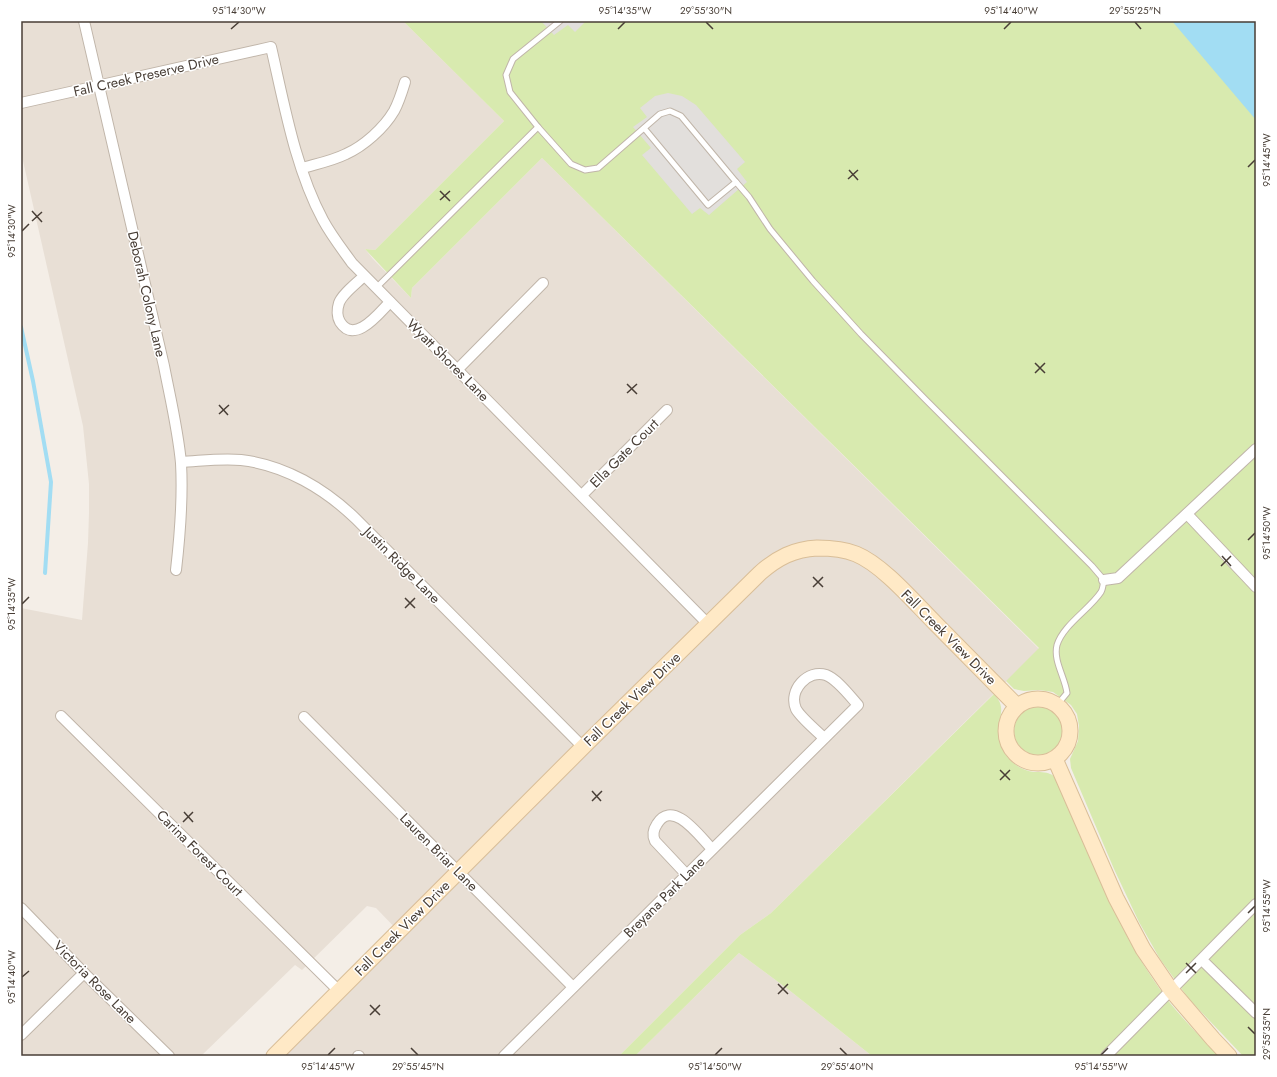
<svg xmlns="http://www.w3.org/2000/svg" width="1277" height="1077" font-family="Jost,sans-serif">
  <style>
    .residential { fill: #e8dfd5 }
    .green { fill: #d8eaaf }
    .parking { fill: #e2dfdc }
    .water { fill: #a2ddf3 }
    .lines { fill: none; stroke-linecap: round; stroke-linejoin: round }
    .stream { stroke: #a2ddf3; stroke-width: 4 }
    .lane-casing { stroke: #c0b5a9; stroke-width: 7 }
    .street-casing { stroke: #c0b5a9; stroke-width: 12 }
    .secondary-casing { stroke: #d9be98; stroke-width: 17 }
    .lane { stroke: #fff; stroke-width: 5 }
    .street { stroke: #fff; stroke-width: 10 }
    .secondary { stroke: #ffe9c6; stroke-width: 15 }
    .ticks { fill: none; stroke: #483e36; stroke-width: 1.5 }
    .labels { text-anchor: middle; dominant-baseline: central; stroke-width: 3; stroke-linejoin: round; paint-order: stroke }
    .street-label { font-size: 14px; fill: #483e36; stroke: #fff }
    .neatline { fill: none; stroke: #483e36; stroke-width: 1.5 }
    .ticks-label { font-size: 10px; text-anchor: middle; fill: #483e36 }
  </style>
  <rect width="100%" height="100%" fill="#f4eee7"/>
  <!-- residential -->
  <g class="residential">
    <polygon points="21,21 403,21 504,121 375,250 365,249 373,259 411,298 412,288 542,158 1039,649 771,913 740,935 619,1056 282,1056 403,936 376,908 367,906 302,970 295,965 201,1056 21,1056 21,608 82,620 88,543 89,513 89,484 83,426 21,152"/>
    <polygon points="739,953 789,990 872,1056 635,1056"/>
  </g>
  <!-- green -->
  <g class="green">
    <polygon points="403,21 1256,21 1256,1056 1243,1056 1189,999 1160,959 1139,922 1114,869 1071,768 1070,759 1078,741 1079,726 1077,714 1071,705 1053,692 1039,690 1024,691 1014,689 1006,681 1039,648 542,158 412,288 411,298 365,249 375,250 504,121"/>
    <path d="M 994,694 C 1008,709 997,717 999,734 C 999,741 1002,748 1006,755 C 1012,764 1024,771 1034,772 C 1039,772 1046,772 1050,774 C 1054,775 1056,779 1059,782 C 1088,853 1115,925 1159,988 C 1176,1013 1198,1034 1219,1056 L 872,1056 L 789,990 L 739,953 L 635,1056 L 619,1056 L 740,935 L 771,913 Z"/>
    <circle cx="1038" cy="731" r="24"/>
  </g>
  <!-- parking -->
  <g class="parking">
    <polygon points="541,21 586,21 575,32 568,25 554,35"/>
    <polygon points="668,93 682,96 696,105 745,162 737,169 747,182 709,215 700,208 692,214 642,155 651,148 633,127 647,117 640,108 655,96"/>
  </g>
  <!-- water -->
  <polygon class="water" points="1172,21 1256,21 1256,120"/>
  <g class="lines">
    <!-- stream -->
    <polyline class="stream" points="21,327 33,381 51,482 45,573"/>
    <defs>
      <g id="lane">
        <polyline points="538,127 510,92 506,75 513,59 560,21"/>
        <path d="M 736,182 L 749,197 L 770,229 L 813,281 L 861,334 L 925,399 L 1092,566 L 1104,580 C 1103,584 1103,589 1101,592 C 1090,609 1063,625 1057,645 C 1053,661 1065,677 1067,693 L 1057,705"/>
        <polyline points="376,288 538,127 571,164 585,170 598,168 660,114 670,111 681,116 736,182 708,205 644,128"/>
      </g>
      <g id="street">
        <path d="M 84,21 L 164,366 C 170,397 178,430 181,463 C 183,498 180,535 176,570"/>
        <path d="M 21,103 L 271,47 C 284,103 295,168 323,220 C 331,235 342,249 352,263 L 708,624"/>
        <path d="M 302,168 C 316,164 332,161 346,154 C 364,146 384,128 394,111 C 399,102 402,92 405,82"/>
        <path d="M 364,276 C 357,283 342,294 339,303 C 337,309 337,317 340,322 C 355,345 379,313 390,302"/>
        <polyline points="458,369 543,283"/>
        <path d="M 181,462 C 201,461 221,458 241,460 C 285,465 325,489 356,519 L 583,747"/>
        <polyline points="582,495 667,410"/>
        <polyline points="1187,514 1256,587"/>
        <polyline points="1104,580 1118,578 1256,449"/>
        <polyline points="61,716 339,991"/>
        <polyline points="304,717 573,987"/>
        <path d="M 686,874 L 655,841 C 652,835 653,830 657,824 C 673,798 700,837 712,849"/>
        <polyline points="21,908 84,973 169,1056"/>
        <polyline points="1202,960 1256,1013"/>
        <polyline points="21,1035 84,973"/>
        <polyline points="358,1056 359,1056"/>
        <path d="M 504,1056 L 858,705 C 850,696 837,679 826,675 C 808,669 788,690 796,709 C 801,718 816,730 824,738"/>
        <polyline points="1106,1056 1256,904"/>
      </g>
      <g id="secondary">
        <circle cx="1038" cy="731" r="32"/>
        <polyline points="1055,759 1116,898 1143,949 1171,990 1213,1039 1229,1056"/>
        <path d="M 274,1056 L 583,747 L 760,573 C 777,558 794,549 817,548 C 830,548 844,549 856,554 C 883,565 915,603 936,624 C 963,651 990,679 1017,706"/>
      </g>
    </defs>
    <!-- lane casing -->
    <use href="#lane" class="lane-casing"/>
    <!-- street casing -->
    <use href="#street" class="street-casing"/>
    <!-- secondary casing -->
    <use href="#secondary" class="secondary-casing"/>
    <!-- lane -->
    <use href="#lane" class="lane"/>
    <!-- street -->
    <use href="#street" class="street"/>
    <!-- secondary -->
    <use href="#secondary" class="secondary"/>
  </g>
  <!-- ticks -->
  <path class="ticks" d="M 706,22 L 713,29M 1135,22 L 1141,29M 231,29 L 239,22M 618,29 L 625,22M 1004,29 L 1011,22M 1248,167 L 1255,160M 849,170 L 858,180M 848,179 L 858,170M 440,191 L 450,201M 440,200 L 450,191M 32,211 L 42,222M 32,221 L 42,212M 22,231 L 29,224M 1035,363 L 1045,373M 1035,373 L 1045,363M 627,384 L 637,394M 627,393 L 637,384M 219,405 L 228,415M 219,414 L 229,405M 1248,540 L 1255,533M 1222,556 L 1231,566M 1221,566 L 1231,556M 813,577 L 823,587M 813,587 L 823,577M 405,598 L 415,608M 22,604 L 29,597M 405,608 L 415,598M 1000,770 L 1010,780M 1000,780 L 1010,770M 592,791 L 601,801M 592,801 L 602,791M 184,812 L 193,822M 183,822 L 193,812M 1248,913 L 1255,906M 1186,963 L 1196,973M 1186,973 L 1196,963M 22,977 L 29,971M 778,984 L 788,994M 778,994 L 788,984M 370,1005 L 380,1015M 370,1015 L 380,1005M 1248,1027 L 1255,1034M 411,1048 L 418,1055M 840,1048 L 847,1055M 328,1055 L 335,1048M 715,1055 L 722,1048M 1101,1055 L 1108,1048"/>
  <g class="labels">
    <!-- street labels -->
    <g class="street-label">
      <text transform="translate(146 75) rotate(-13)">Fall Creek Preserve Drive</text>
      <text transform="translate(147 294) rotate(77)">Deborah Colony Lane</text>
      <text transform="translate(448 360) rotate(45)">Wyatt Shores Lane</text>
      <text transform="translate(624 453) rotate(-45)">Ella Gate Court</text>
      <text transform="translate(402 565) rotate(45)">Justin Ridge Lane</text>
      <text transform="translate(949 637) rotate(45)">Fall Creek View Drive</text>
      <text transform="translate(632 699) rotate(-44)">Fall Creek View Drive</text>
      <text transform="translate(439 852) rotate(45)">Lauren Briar Lane</text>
      <text transform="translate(200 853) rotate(45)">Carina Forest Court</text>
      <text transform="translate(664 897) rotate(-45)">Breyana Park Lane</text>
      <text transform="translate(402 928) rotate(-45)">Fall Creek View Drive</text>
      <text transform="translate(95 982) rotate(45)">Victoria Rose Lane</text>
    </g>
  </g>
  <!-- border -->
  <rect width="1277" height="1077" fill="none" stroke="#ffffff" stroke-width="44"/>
  <rect x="22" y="22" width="1233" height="1033" class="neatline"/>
  <g class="ticks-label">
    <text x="239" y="14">95°14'30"W</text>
    <text x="625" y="14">95°14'35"W</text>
    <text x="706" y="14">29°55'30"N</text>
    <text x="1011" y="14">95°14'40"W</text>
    <text x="1135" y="14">29°55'25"N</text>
    <text transform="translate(1266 160) rotate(-90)" y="4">95°14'45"W</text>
    <text transform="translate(11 231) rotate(-90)" y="4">95°14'30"W</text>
    <text transform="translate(1266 533) rotate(-90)" y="4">95°14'50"W</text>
    <text transform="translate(11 604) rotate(-90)" y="4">95°14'35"W</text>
    <text transform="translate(1266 906) rotate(-90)" y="4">95°14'55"W</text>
    <text transform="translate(11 977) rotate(-90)" y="4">95°14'40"W</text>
    <text transform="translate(1266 1034) rotate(-90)" y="4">29°55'35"N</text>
    <text x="328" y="1070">95°14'45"W</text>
    <text x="418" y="1070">29°55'45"N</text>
    <text x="715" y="1070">95°14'50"W</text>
    <text x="847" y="1070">29°55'40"N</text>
    <text x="1101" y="1070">95°14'55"W</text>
  </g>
</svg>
